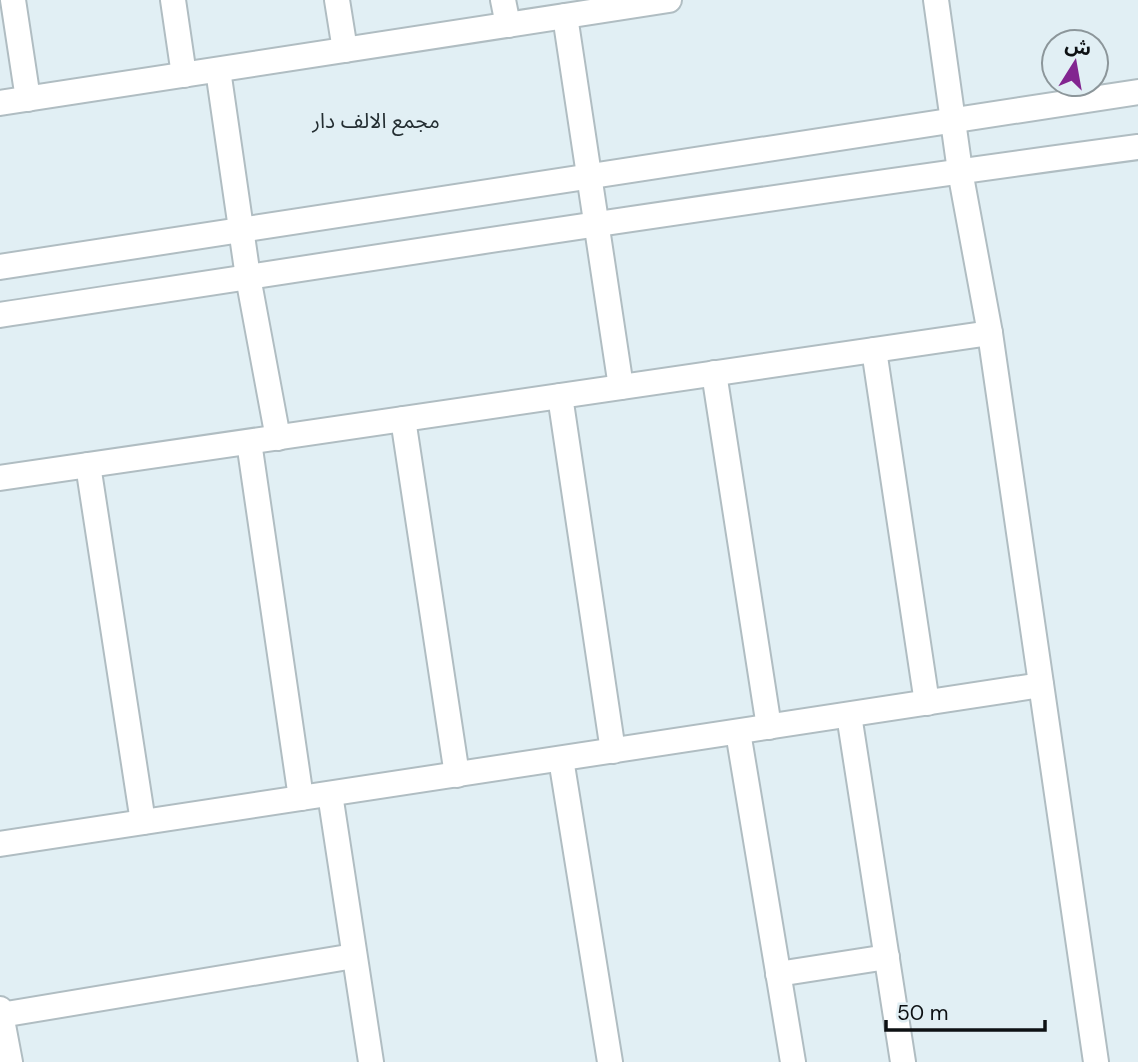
<svg xmlns="http://www.w3.org/2000/svg" width="1138" height="1062" font-family="'DM Sans','Noto Sans Arabic',sans-serif">
  <style>
    .lines { fill: none; stroke-linecap: round; stroke-linejoin: round }
    .minor-casing { stroke: #b0bdc2; stroke-width: 28 }
    .minor { stroke: #fff; stroke-width: 24 }
    .labels { text-anchor: middle; dominant-baseline: central; stroke-width: 7; stroke-linejoin: round; paint-order: stroke }
    .neighbourhood-label { font-size: 21px; fill: #242e32; stroke: #e1eff4 }
  </style>
  <rect width="100%" height="100%" fill="#e1eff4"/>
  <g class="lines">
    <defs>
      <g id="minor">
        <polyline points="13,0 28,99"/>
        <polyline points="173,0 184,75"/>
        <polyline points="337,0 345,50"/>
        <polyline points="503,0 508,25"/>
        <polyline points="936,0 960,171 990,333 1096,1062"/>
        <polyline points="565,16 621,387"/>
        <polyline points="218,70 248,277 278,438"/>
        <polyline points="0,103 669,0"/>
        <polyline points="0,267 1138,92"/>
        <path d="M 0,315 C 379,257 758,198 1138,147"/>
        <polyline points="874,350 927,703"/>
        <polyline points="714,373 769,727"/>
        <polyline points="560,396 613,751"/>
        <polyline points="403,419 457,775"/>
        <polyline points="249,442 301,798"/>
        <polyline points="88,465 143,822"/>
        <polyline points="0,478 990,333"/>
        <polyline points="849,715 903,1062"/>
        <polyline points="738,732 793,1062"/>
        <polyline points="561,759 610,1062"/>
        <polyline points="330,794 371,1062"/>
        <polyline points="0,844 1041,685"/>
        <polyline points="778,974 887,957"/>
        <polyline points="0,1009 10,1062"/>
        <polyline points="1,1015 354,956"/>
      </g>
    </defs>
    <!-- minor casing -->
    <use href="#minor" class="minor-casing"/>
    <!-- minor -->
    <use href="#minor" class="minor"/>
  </g>
  <g class="labels">
    <!-- neighbourhood labels -->
    <g class="neighbourhood-label">
      <text x="376" y="121">مجمع الالف دار</text>
    </g>
  </g>
  <!-- north arrow -->
  <g transform="translate(1075 63) rotate(11)"><circle r="33" fill="#e1eff4" stroke="#8c969a" stroke-width="2"/>
  <path d="M0-5L12 26L0 18L-12 26Z" fill="#822590"/>
  <text y="-10" font-size="19" font-weight="bold" text-anchor="middle" fill="#0d1113">ش</text>
  </g>
  <!-- scale -->
  <path d="M886 1020v10h159v-10" fill="none" stroke="#0d1113" stroke-width="3.5"/>
  <text x="897" y="1020" font-size="21" fill="#0d1113" stroke="#e1eff4" stroke-width="5" paint-order="stroke">50 m</text>
</svg>
